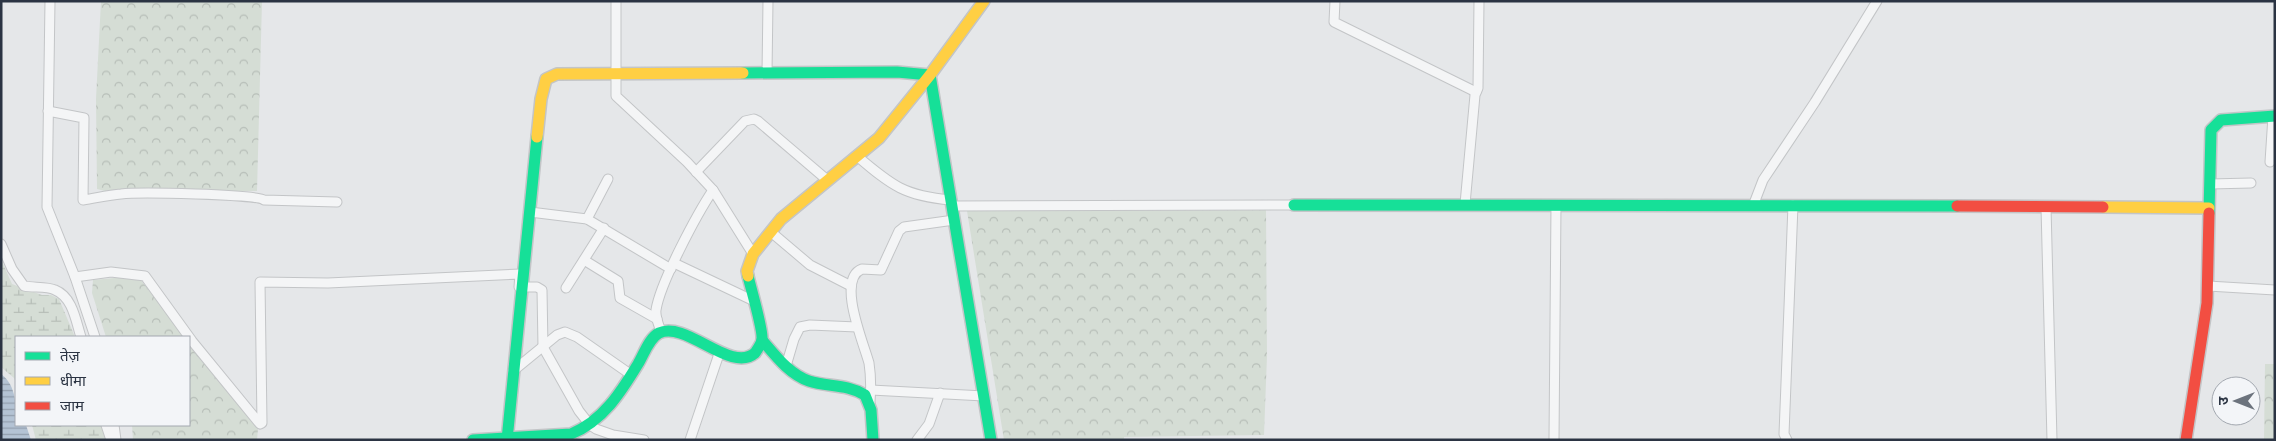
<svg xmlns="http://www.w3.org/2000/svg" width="2276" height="441" font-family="'Noto Sans','Noto Sans Devanagari',sans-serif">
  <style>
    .forest { fill: url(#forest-crowns) }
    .wetland { fill: url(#wetland-marsh) }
    .water { fill: url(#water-rules) }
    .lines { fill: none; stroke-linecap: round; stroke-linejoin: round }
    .street-casing { stroke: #c3c5c7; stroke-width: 11 }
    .fast-casing { stroke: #c3c5c7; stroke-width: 14 }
    .slow-casing { stroke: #c3c5c7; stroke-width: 14 }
    .jam-casing { stroke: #c3c5c7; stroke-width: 14 }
    .street { stroke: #f4f5f6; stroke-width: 9 }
    .fast { stroke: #16e098; stroke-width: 11 }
    .slow { stroke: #ffcf43; stroke-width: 11 }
    .jam { stroke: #f24e42; stroke-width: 11 }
  </style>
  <defs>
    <pattern id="forest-crowns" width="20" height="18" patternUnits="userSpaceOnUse" patternTransform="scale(1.25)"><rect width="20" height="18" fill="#d5ddd5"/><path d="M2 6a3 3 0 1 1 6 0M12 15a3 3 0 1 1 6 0" fill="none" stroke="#b7beb8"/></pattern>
    <pattern id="wetland-marsh" width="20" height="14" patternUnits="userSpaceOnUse" patternTransform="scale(1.25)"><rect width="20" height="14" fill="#d5ddd5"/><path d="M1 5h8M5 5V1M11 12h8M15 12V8" fill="none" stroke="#b7beb8"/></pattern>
    <pattern id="water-rules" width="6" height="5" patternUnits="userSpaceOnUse" patternTransform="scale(1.25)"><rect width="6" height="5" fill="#b4c3d4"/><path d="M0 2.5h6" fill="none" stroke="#939fae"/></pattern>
  </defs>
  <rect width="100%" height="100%" fill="#e5e7e9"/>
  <!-- forest -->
  <g class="forest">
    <polygon points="101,1 262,1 257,191 105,191 97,189 96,99"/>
    <polygon points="1266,210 1267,356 1264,435 1124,437 1124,440 1004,440 967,211"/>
    <polygon points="125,277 140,279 186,337 106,337 92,293 93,280"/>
    <polygon points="189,341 258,429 257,440 133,440 132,425 189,425"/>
    <polygon points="2265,364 2275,364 2275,440 2264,440"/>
  </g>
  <!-- wetland -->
  <g class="wetland">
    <polygon points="1,259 12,284 42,295 51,295 59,299 75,337 16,337 16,383 14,378 1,367"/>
    <polygon points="32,425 101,425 106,440 36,440"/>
  </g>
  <!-- water -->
  <path class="water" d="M 1,374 C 17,386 16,406 16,425 L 26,425 L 31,440 L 1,440 Z"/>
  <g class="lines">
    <defs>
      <g id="street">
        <polyline points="50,1 47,207 75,277 95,337"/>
        <polyline points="616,1 616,96 687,162 713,190 753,254"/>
        <polyline points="1335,1 1334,22 1476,92"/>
        <polyline points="767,73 768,1"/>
        <path d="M 48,111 L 84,118 L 83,200 C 96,198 109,195 121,194 C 138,192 256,194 264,200 L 337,202"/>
        <path d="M 857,156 C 892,186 905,196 951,200"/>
        <polyline points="2270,162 2273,116"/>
        <polyline points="696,172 745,121 754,119 758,121 826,179"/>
        <polyline points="2210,184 2251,183"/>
        <polyline points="1465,204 1475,95 1478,88 1479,1"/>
        <polyline points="952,206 1294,205"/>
        <polyline points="1753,206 1763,180 1815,102 1877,1"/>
        <polyline points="2046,207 2052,440"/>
        <polyline points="530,212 587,219 671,269"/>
        <polyline points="587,219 608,179"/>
        <polyline points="771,232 810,265 851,286"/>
        <path d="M 1,244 L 12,269 L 24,286 C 33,288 47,286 55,290 C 73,297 76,322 81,337"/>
        <polyline points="584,260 618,281 620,298 657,319"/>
        <polyline points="674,263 752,300"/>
        <polyline points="75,277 111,272 145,276 192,341 260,424 262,423 260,282 328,283 520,274 519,287 537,287 542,290 543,347 579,411 590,425 596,429 613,435 644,440"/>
        <polyline points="2208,286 2275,290"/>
        <polyline points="566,288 604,228"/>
        <path d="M 661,332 C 659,325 655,317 656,310 C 660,283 697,214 713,190"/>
        <polyline points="786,366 794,339 800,327 810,325 857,327"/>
        <polyline points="513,371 557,335 565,332 577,337 630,374"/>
        <polyline points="871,390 984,396"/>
        <path d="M 870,402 C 871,389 871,376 869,363 C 864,344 836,279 862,269 L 881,270 L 899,231 L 904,227 L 954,220"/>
        <polyline points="106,425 111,440"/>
        <polyline points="114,425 116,440"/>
        <polyline points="690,440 720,351"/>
        <polyline points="917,440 929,424 940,393"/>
        <polyline points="1554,440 1556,205"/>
        <polyline points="1787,440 1784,434 1793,205"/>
      </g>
      <g id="fast">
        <polyline points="743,73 897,72 930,75 991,440"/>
        <polyline points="1294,205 1957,206"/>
        <polyline points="2209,213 2211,130 2221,120 2275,116"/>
        <path d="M 762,340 C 775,355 789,374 809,381 C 827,387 847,384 865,395 L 871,410 L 873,440"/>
        <path d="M 473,440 L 571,434 C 603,421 621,392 638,364 C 644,354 649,338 659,333 C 686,320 731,374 755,353 C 757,350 762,343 762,339 C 763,329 751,289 748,276"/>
        <polyline points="507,440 537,137"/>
      </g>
      <g id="slow">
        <polyline points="537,137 541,99 546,79 557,74 743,73"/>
        <polyline points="2103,207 2209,208"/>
        <polyline points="748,276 747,271 753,254 781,219 879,138 930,75 984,1"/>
      </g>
      <g id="jam">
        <polyline points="1957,206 2103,207"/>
        <polyline points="2186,440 2207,303 2209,213"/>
      </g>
    </defs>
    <!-- street casing -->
    <use href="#street" class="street-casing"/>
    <!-- fast casing -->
    <use href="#fast" class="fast-casing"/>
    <!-- slow casing -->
    <use href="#slow" class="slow-casing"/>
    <!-- jam casing -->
    <use href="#jam" class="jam-casing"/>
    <!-- street -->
    <use href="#street" class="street"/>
    <!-- fast -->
    <use href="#fast" class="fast"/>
    <!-- slow -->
    <use href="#slow" class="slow"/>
    <!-- jam -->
    <use href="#jam" class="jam"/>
  </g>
  <!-- border -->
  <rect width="2276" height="441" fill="none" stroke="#2b3443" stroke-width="5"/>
  <!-- legend -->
  <rect x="15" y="336" width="175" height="90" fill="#f3f5f8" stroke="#a3a8b0"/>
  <rect x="25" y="352" width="25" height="8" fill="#16e098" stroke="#a3a8b0"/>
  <text x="60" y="361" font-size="15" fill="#2b3443">तेज़</text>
  <rect x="25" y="377" width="25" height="8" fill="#ffcf43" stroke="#a3a8b0"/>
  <text x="60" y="386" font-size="15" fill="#2b3443">धीमा</text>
  <rect x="25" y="402" width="25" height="8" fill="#f24e42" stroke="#a3a8b0"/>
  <text x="60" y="411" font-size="15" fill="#2b3443">जाम</text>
  <!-- north arrow -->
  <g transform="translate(2236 401) rotate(270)"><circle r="24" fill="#f3f5f8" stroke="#a3a8b0"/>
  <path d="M0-4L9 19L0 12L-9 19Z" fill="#6c737d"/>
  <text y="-8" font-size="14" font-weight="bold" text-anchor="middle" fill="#2b3443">उ</text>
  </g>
</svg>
